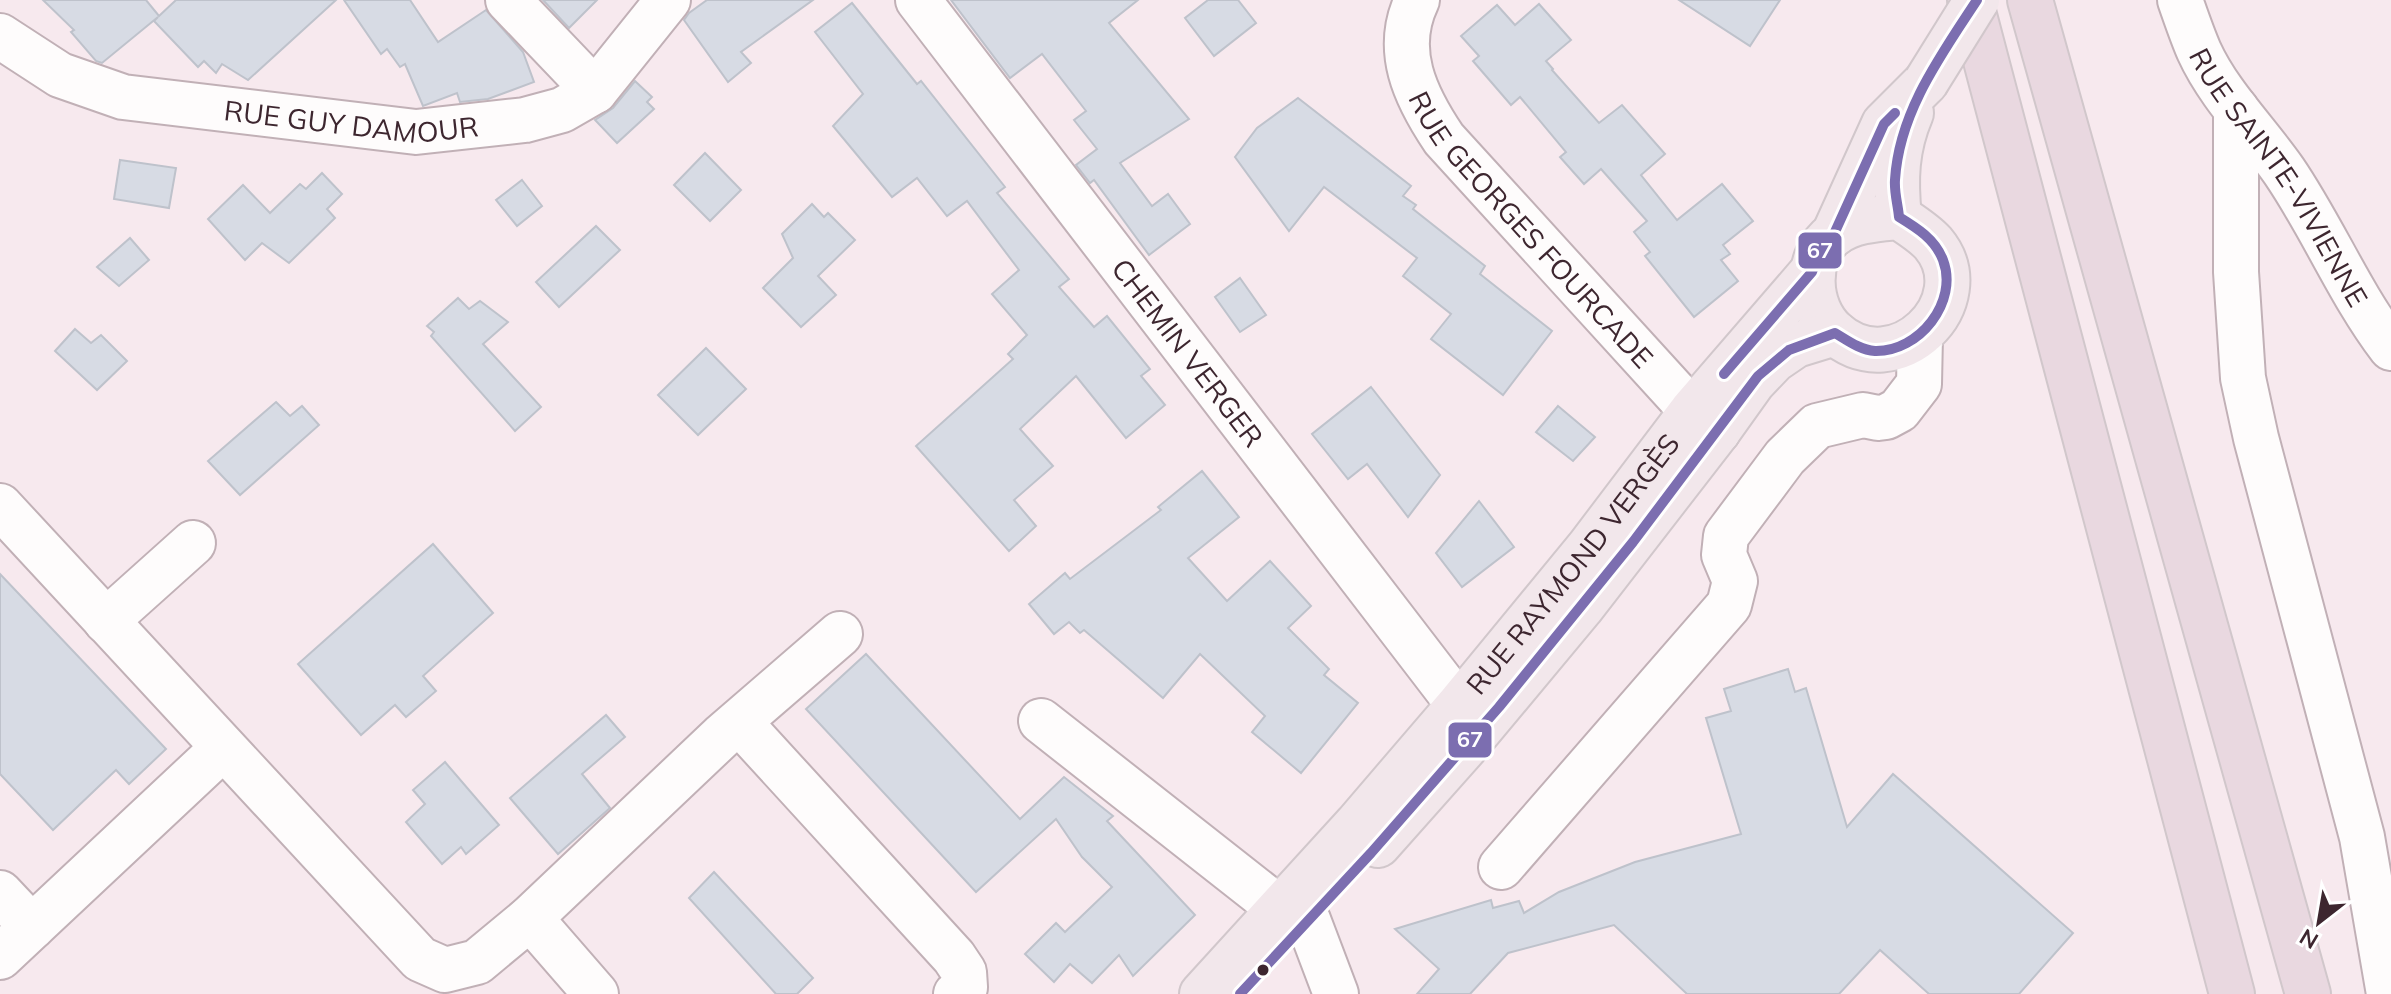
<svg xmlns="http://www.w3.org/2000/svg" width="2391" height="994" font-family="Mulish,sans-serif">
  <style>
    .building { fill: #d7dbe4; stroke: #bec2cb; stroke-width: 2 }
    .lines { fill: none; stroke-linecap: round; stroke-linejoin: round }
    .minor-casing { stroke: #c1b0b6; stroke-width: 48 }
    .major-casing { stroke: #d1c7cb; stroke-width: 48 }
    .highway-casing { stroke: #d1c7cb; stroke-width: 48 }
    .minor { stroke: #fefcfc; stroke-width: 44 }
    .major { stroke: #f2e7eb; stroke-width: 44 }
    .highway { stroke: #e9d8e0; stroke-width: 44 }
    .major-bridge-casing { stroke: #d1c7cb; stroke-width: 48; stroke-linecap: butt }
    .major-bridge { stroke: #f2e7eb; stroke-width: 44 }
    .bus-1-casing { stroke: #fff; stroke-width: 16 }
    .bus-1 { stroke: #7c6eb0; stroke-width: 10 }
    .bus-dot { fill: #3d262f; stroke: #fff; stroke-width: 3 }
    .labels { text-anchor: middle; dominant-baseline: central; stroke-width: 6; stroke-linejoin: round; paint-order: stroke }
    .street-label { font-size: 28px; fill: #3d262f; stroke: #fff }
    .line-badge { stroke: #fff; stroke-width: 3 }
    .badge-label { font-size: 22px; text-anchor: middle; font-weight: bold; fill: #fff }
  </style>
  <rect width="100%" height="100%" fill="#f7e9ee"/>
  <!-- building -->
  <g class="building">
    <polygon points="43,0 146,0 159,16 176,0 336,0 248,80 222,64 216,73 204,61 198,67 154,21 158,17 102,63 96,61 71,32 74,30"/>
    <polygon points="344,0 410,0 438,42 486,10 523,52 534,82 488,99 460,102 457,93 423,106 405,64 400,67 387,49 381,54"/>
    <polygon points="543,0 597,0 569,28"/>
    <polygon points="707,0 813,0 741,52 751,63 728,82 684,20 689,13"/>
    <polygon points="951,0 1138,0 1109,23 1189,119 1120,163 1152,206 1168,194 1190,224 1149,255 1094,180 1090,183 1076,165 1097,149 1074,120 1086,111 1042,54 1010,78"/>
    <polygon points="1208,0 1238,0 1256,23 1214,56 1185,18"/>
    <polygon points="1679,0 1780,0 1750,46"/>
    <polygon points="852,3 917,84 921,81 1005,187 997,193 1069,279 1059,287 1094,327 1107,316 1150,369 1141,376 1165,405 1126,438 1076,376 1020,429 1053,466 1014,500 1036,526 1009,551 916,446 1013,359 1008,354 1027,335 992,294 1019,270 967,201 947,216 917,178 892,197 833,126 863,94 815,32"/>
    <polygon points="1539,4 1571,40 1546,61 1553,69 1552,70 1599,123 1622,105 1665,154 1641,175 1677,220 1722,184 1753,221 1723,245 1730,254 1721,260 1738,281 1694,317 1645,256 1650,252 1634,232 1647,221 1601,169 1584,184 1560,157 1566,152 1520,97 1511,105 1473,61 1479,56 1461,36 1497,5 1515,25"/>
    <polygon points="635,81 652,97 647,102 654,109 617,143 595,120 613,108"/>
    <polygon points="1298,98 1411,186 1403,196 1416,205 1413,209 1485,266 1480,274 1552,331 1503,395 1431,339 1451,314 1403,276 1417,258 1324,187 1289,231 1235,157 1257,128"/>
    <polygon points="705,153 741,190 710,221 674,185"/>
    <polygon points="120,160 176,168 169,208 114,199"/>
    <polygon points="322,173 342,194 327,209 335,218 289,263 262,243 245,260 208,219 243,185 270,213 300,184 306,189"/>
    <polygon points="522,180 542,206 517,226 496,200"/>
    <polygon points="812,204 824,217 828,213 855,240 818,276 836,295 801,327 763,288 793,258 782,234"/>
    <polygon points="596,226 620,250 559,307 536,282"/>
    <polygon points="130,238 149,260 119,286 97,267"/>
    <polygon points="1240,278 1266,315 1240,332 1215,297"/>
    <polygon points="458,298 469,309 480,301 508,322 483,344 541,407 515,431 431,336 434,332 427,326"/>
    <polygon points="75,329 91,343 101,335 127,361 97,390 55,351"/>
    <polygon points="706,348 746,389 698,435 658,395"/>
    <polygon points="1371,387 1440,475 1408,517 1367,464 1348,479 1312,434"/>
    <polygon points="276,402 290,416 302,406 319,425 240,495 208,461"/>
    <polygon points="1558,406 1595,437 1573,461 1536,432"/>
    <polygon points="1202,471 1239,517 1188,558 1227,601 1270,561 1311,606 1288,628 1329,669 1324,675 1358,703 1301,773 1252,732 1265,716 1200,654 1163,698 1084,630 1080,633 1069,622 1054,634 1029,604 1065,573 1070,579 1161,510 1158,507"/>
    <polygon points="1479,501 1514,547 1462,587 1436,553"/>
    <polygon points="433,544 493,613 423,676 436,691 406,717 395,705 361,735 298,664"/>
    <polygon points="0,574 166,749 129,784 116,770 53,830 0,774"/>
    <polygon points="866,654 1020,819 1064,777 1113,816 1107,821 1195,915 1133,976 1119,955 1092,983 1070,964 1054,982 1025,954 1056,923 1065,932 1112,887 1082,857 1056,819 976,892 806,709"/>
    <polygon points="1788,669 1795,692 1806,688 1847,827 1893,774 2073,933 2019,994 1929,994 1880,950 1839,994 1687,994 1614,925 1508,953 1470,994 1417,994 1439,969 1395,929 1491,900 1493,908 1519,901 1524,913 1559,892 1635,862 1741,834 1706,718 1731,711 1724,689"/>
    <polygon points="606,715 625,737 582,774 610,808 558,854 510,798"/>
    <polygon points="445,762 499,825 466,854 461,847 442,864 406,822 425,804 413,790"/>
    <polygon points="714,872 813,978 797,994 776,994 689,898"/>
  </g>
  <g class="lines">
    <defs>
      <g id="minor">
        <polyline points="508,0 595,91"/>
        <path id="s1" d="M 918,0 L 1459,705"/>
        <path id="s2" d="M 1417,0 C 1393,50 1415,96 1444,139 L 1692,411 L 1718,431"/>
        <path id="s3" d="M 2180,0 C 2186,17 2192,35 2199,51 C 2219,95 2256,131 2284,171 C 2323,228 2349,293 2391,348"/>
        <path id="s4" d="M 0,36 L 60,75 L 123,97 L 416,132 L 525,120 L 562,110 L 595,91 L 668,0"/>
        <polyline points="2236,109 2236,272 2243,378 2256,438 2362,837 2389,994"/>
        <polyline points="0,506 420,959 445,970 477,962 530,918 722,736 840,634"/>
        <polyline points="106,621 193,543"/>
        <polyline points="1041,721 1280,909"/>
        <polyline points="740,723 954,957 964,972 965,987 956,994"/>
        <polyline points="1501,867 1729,605 1735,581 1724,555 1726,536 1785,457 1817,426 1863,415 1878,418 1886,417 1899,410 1919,384 1920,336"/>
        <polyline points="0,893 32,927"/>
        <polyline points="530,918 596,994"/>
        <polyline points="1308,920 1336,994"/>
        <polyline points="0,957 223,748"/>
      </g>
      <g id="major">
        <path d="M 1899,217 C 1911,225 1924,233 1933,243 C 1982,301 1895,387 1834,332 C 1807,308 1804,256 1834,234 C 1853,220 1878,219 1899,217 Z"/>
        <path d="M 1899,217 C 1895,180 1896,148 1911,113"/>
        <polyline points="1834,234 1884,124 1926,82"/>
        <polyline points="1378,845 1466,746 1581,608 1718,431 1753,382 1774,360 1796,345 1835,333"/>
        <path id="s5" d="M 1202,994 L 1357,824 L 1459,705 L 1589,547 L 1692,411 L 1812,272"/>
      </g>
      <g id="highway">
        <polyline points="1970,0 2232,994"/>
        <polyline points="2030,0 2308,994"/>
      </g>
    </defs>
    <!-- minor casing -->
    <use href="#minor" class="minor-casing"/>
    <!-- major casing -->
    <use href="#major" class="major-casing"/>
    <!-- highway casing -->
    <use href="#highway" class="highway-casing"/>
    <!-- minor -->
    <use href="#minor" class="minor"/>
    <!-- major -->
    <use href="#major" class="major"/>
    <!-- highway -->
    <use href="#highway" class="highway"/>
    <defs>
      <polyline id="major-bridge" points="1926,82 1977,0"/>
    </defs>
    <!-- major-bridge casing -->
    <use href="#major-bridge" class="major-bridge-casing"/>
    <!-- major-bridge -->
    <use href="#major-bridge" class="major-bridge"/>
    <defs>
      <g id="bus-1">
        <polyline points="1724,374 1812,272 1821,249 1834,234 1884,124 1895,113"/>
        <path d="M 1240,994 L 1371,853 L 1499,707 L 1633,542 L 1758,376 L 1789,350 L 1835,333 C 1847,340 1860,350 1875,351 C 1919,352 1959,302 1943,260 C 1935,239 1917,228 1899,217 C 1898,205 1894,192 1895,180 C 1899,112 1941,55 1977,0"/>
      </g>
    </defs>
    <!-- bus-1 casing -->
    <use href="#bus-1" class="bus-1-casing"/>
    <!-- bus-1 -->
    <use href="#bus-1" class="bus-1"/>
  </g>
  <!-- markers -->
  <circle class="bus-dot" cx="1263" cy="970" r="7"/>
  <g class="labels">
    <!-- street labels -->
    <g class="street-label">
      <text stroke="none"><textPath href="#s4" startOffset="368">RUE GUY DAMOUR</textPath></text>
      <text stroke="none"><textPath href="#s3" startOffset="204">RUE SAINTE-VIVIENNE</textPath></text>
      <text stroke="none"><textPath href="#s2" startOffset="274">RUE GEORGES FOURCADE</textPath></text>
      <text stroke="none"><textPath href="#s1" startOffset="444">CHEMIN VERGER</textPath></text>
      <text stroke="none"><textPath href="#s5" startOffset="568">RUE RAYMOND VERGÈS</textPath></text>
    </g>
  </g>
  <g class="line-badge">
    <rect x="1797" y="231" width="46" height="39" rx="8" fill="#7c6eb0"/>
    <rect x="1447" y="721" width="46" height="38" rx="8" fill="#7c6eb0"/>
  </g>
  <g class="badge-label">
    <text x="1820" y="258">67</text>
    <text x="1470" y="747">67</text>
  </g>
  <!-- north arrow -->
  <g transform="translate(2319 922) rotate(211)" stroke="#ffffff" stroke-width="6" paint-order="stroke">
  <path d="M0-6L14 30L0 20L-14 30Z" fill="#3d262f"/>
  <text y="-12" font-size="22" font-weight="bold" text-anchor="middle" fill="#3d262f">N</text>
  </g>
</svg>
